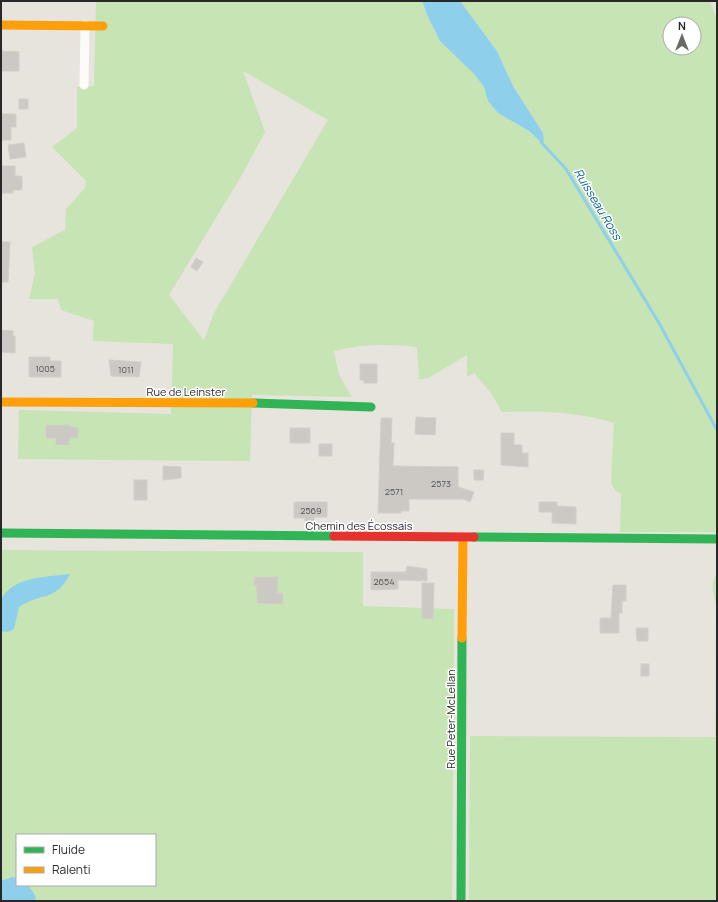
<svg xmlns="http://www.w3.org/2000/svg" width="718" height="902" font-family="Manrope,sans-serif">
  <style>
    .green { fill: #c7e4b4; fill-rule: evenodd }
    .water { fill: #8ed0eb }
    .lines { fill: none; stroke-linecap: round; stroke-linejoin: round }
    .stream { stroke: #8ed0eb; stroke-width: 3 }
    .building { fill: #ccc9c4; stroke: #d2cfc9 }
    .street { stroke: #fbfbfa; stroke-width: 9 }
    .fast { stroke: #30b455; stroke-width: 9 }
    .slow { stroke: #ff9f0a; stroke-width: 9 }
    .jam { stroke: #e5322d; stroke-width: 9 }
    .labels { text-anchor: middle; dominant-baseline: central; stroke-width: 3; stroke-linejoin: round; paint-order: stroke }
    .number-label { font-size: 9px; fill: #535251 }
    .street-label { font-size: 11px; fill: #282828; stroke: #fff }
    .water-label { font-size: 12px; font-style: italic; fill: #0a639a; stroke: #fff }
  </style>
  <rect width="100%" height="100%" fill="#e7e3dd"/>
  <!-- green -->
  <g class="green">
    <path d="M 96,1 L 422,1 L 428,17 L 440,41 L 474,74 L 484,87 L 488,101 L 498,113 L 529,131 L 543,144 L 543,133 L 513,86 L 497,51 L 460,1 L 710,1 L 717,20 L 717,532 L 620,532 L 621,494 L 616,491 L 611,483 L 614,423 C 573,411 544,411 502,412 L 491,393 L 474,373 L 467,377 L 467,355 L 428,378 L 419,380 L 417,347 C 386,344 364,344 334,351 L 339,375 L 352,397 L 252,395 L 250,461 L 18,459 L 19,410 L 171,414 L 173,344 L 93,341 L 94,321 L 61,310 L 58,299 L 29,299 L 35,273 L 32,247 L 65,230 L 66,209 L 85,188 L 86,181 L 52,147 L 77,128 L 77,87 L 94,86 ZM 670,24 L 694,24 L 694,48 L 670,48 ZM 243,71 L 328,120 L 214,313 L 204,340 L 169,295 L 239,180 L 265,132 Z"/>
    <path d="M 1,550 L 363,552 L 363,606 L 454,609 L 452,901 L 1,901 ZM 17,835 L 155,835 L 155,885 L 17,885 Z"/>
    <path d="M 717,573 L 717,901 L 469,901 L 470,736 L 715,737 L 716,604 C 713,594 710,582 717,573 Z"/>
  </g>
  <!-- water -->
  <g class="water">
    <polygon points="422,1 460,1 497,51 513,86 543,133 544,145 529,131 498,113 488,101 484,87 474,74 440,41 428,17"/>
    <path d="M 70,574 C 56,602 41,592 19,607 L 14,629 L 7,632 L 1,631 C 1,625 0,604 1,600 C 12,576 48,577 70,574 Z"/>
    <polygon points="12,877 17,878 17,885 28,885 35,895 36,901 1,901 1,881"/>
  </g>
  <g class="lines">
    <!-- stream -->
    <polyline class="stream" points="541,142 566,169 659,323 717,430"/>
  </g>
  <!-- building -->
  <g class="building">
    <polygon points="1,51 19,52 19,71 1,71"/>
    <rect x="19" y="99" width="9" height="10"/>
    <polygon points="1,114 16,114 16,127 11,127 11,140 1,140"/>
    <polygon points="24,143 26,157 10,159 8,145"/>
    <polygon points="1,166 15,166 15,176 22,176 22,190 13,190 13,193 1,193"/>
    <polygon points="1,242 10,242 8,282 1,282"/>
    <polygon points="196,258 203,262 197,271 191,267"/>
    <polygon points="1,330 13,331 13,336 15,336 15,353 1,352"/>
    <polygon points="29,357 50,357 50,361 61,361 61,377 29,377"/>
    <polygon points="109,360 141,362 139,377 111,376"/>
    <polygon points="360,364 377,364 377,383 364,383 364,380 360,380"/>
    <polygon points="416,417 436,418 435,435 415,434"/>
    <polygon points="381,418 392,418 391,443 394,443 393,466 458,467 458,487 474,492 470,502 463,499 409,499 409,511 401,511 401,513 378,513"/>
    <polygon points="46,425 71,425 71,427 78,428 78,438 69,438 69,445 56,445 56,438 46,438"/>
    <rect x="290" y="428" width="20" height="15"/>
    <polygon points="501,433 514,433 514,445 522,445 522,453 528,453 528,467 501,465"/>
    <rect x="319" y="444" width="13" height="12"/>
    <polygon points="163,466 181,467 181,478 163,480"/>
    <polygon points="474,470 484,470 483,480 474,480"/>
    <rect x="134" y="480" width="13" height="20"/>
    <polygon points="294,502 327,502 327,517 314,517 314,521 305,521 305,518 294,518"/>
    <polygon points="539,502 557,502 557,506 576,507 576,524 552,523 552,512 539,512"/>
    <polygon points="407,566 427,569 427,581 398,580 398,589 371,590 371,572 406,572"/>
    <polygon points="255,577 278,577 277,593 283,593 283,604 257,603 257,585 254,585"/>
    <polygon points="422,583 434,583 433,619 422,618"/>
    <polygon points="613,585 626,585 626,601 622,601 622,613 619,613 619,633 600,633 600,618 611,618"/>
    <polygon points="636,628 648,628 648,641 637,641"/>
    <rect x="641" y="664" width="8" height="12"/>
  </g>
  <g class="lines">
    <!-- street -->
    <polyline class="street" points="84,85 85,25"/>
    <!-- fast -->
    <g class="fast">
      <polyline points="253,403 371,407"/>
      <polyline points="1,533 334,536"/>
      <polyline points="474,537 717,539"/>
      <polyline points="461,901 462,638"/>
    </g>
    <!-- slow -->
    <g class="slow">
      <polyline points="1,25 103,26"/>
      <polyline points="1,402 253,403"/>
      <polyline points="462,638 463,538"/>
    </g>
    <!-- jam -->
    <polyline class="jam" points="334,536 474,537"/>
  </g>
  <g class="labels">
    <!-- number labels -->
    <g class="number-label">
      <text x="45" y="368">1005</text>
      <text x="126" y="369">1011</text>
      <text x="441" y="483">2573</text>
      <text x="394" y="491">2571</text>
      <text x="311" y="510">2569</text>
      <text x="384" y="581">2654</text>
    </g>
    <!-- street labels -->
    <g class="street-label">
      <text x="186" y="391">Rue de Leinster</text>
      <text x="359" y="525">Chemin des Écossais</text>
      <text transform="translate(450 719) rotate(-90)">Rue Peter-McLellan</text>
    </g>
    <!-- water labels -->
    <g class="water-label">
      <text transform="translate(598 204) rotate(59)">Ruisseau Ross</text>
    </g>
  </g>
  <!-- border -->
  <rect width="718" height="902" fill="none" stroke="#282828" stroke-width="4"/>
  <!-- legend -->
  <rect x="16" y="834" width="140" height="52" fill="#ffffff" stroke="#a9a9a9"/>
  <rect x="24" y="847" width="20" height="6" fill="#30b455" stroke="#a9a9a9"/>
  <text x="52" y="854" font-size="12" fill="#282828">Fluide</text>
  <rect x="24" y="867" width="20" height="6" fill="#ff9f0a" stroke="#a9a9a9"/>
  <text x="52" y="874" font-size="12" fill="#282828">Ralenti</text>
  <!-- north arrow -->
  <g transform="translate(682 36)"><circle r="19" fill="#ffffff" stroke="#a9a9a9"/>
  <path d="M0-3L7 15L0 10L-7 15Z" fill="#6b6967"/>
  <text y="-6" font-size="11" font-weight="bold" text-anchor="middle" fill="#282828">N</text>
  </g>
</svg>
